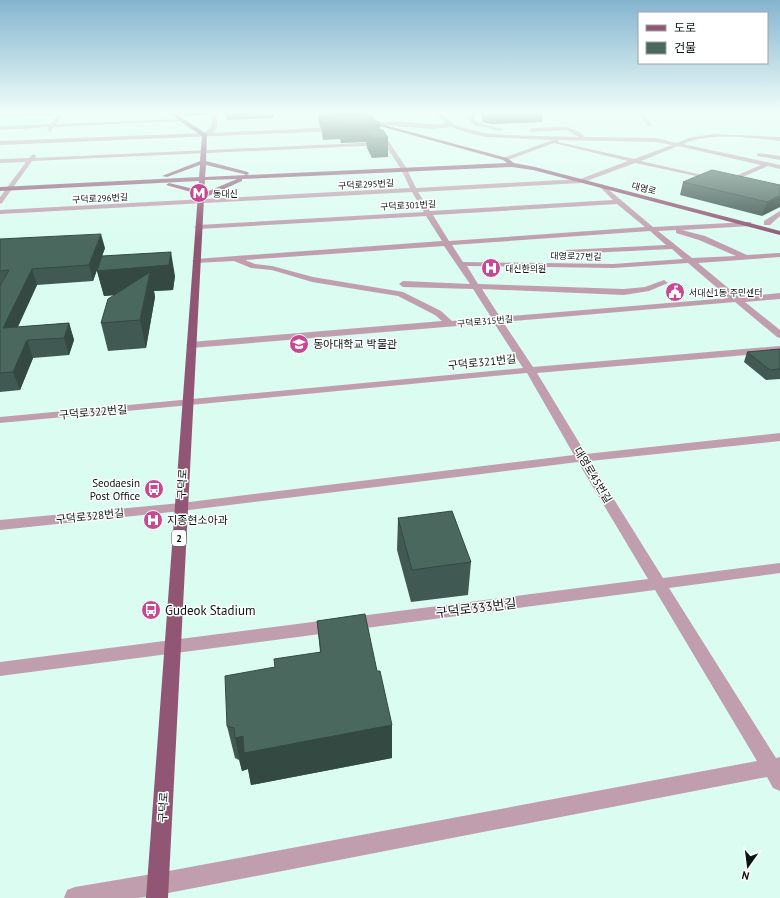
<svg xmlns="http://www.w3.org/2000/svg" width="780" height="898" font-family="'PT Sans','Noto Sans KR',sans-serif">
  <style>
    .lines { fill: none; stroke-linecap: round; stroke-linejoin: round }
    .minor { fill: #c09eae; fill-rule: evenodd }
    .major { fill: #905674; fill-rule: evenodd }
    .wall { fill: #405952 }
    .shaded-wall { fill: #344942 }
    .building { fill: #4b685f; stroke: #344942 }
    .labels { text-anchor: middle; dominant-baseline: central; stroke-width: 3; stroke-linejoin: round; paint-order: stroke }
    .far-street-label { font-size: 9px; fill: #0a1612; stroke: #fff }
    .far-poi-label { font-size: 9px; fill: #0a1612; stroke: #fff; text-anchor: start }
    .shield { fill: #fff; stroke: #545c59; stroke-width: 1 }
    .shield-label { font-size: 10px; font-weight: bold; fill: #0a1612 }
    .poi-label { font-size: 11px; fill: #0a1612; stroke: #fff; text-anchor: start }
    .street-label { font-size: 11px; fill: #0a1612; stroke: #fff }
    .near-street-label { font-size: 13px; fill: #0a1612; stroke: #fff }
    .near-poi-label { font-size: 13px; fill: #0a1612; stroke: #fff; text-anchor: start }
  </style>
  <rect width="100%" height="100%" fill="#dbfcf1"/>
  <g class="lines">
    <!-- minor -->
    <g class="minor">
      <polygon points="63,113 56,124 181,119 183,120 181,121 54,127 50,132 47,130 49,127 0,130 0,126 51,124 58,115 0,116 0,114"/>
      <polygon points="213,113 217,113 217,128 211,133 337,127 340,129 337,131 0,145 0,141 204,133 211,127"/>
      <path d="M 435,113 L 440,113 L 452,123 L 460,127 L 485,133 L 503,135 L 579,137 L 566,130 L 532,132 L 529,130 L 532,128 L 566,127 L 580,132 L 585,137 L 656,138 L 677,143 L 688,138 L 713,134 L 780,137 L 780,141 C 749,138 713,131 683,144 L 780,165 L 780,169 L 768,166 L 726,184 L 724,183 L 724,181 L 761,165 L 678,146 L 641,161 L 715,178 L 715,180 L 635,163 L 581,183 L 418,192 L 430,211 L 613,200 L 599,186 L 602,184 L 653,227 L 748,222 L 751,222 L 751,226 L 682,230 L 705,236 L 747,255 L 780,253 L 780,257 L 698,263 L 739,297 L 780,293 L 780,299 L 745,302 L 780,330 L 780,338 L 777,337 L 735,302 L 503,322 L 533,367 L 780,346 L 780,352 L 537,373 L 586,454 L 780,433 L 780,441 L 590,461 L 663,578 L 780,563 L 780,573 L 669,588 L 776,758 L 780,757 L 780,791 L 773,788 L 767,777 L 158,895 L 138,898 L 64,898 L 67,890 L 75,887 L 158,873 L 757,761 L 655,590 L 0,676 L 0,662 L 648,579 L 578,462 L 181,511 L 0,530 L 0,520 L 181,503 L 574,455 L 527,373 L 0,423 L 0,417 L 523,368 L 494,323 L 191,348 L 186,345 L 191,342 L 442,321 L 435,315 L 398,296 L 312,282 L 272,270 L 251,268 L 234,261 L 196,263 L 192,261 L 196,259 L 442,241 L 426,216 L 198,229 L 194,227 L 198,225 L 424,212 L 412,192 L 0,214 L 0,210 L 410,188 L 401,169 L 374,128 L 376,124 C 397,118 424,126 446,124 ZM 385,125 L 432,129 L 451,127 L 465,132 L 485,137 L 553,140 L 503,158 L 502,159 L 505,161 L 554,143 L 628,161 L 580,179 L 416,188 L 407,169 L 380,128 L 380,126 ZM 559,140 L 656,142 L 672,145 L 634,159 L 558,142 ZM 617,204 L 645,227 L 449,241 L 433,215 ZM 676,230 L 676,233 L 699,240 L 736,256 L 692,258 L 658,231 ZM 650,231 L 666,245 L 566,250 L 562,252 L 566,254 L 672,249 L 683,259 L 613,264 L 463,262 L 452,245 ZM 444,246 L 470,284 L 403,281 L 399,284 L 403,287 L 473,289 L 491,317 L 452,321 L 441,311 L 403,292 L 313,277 L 272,266 L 255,264 L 245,260 ZM 688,263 L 729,298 L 500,317 L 482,289 L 624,295 L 649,291 L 668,283 L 664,280 L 645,287 L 624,289 L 478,284 L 467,266 L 613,268 Z"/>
      <polygon points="473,113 478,113 473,118 478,123 503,129 500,131 474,125 468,118"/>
      <polygon points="638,113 643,113 652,124 652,126 648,126"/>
      <polygon points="382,142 385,144 384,145 32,161 2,203 0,204 0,197 26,162 0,163 0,159 29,158 33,154 36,156 35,158"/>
      <polygon points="759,153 780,156 780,160 757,156 757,154"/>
      <polygon points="780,211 780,216 770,225 764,225 764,221"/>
    </g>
    <!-- major -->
    <path class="major" d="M 168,113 L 174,113 L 207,134 L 206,161 L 248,172 L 249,173 L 247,175 L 507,163 L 503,160 L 332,113 L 340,113 L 507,158 L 514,163 L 535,167 L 780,231 L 780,235 L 533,170 L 512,167 L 242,179 L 242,181 L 204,198 L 168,898 L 146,898 L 198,194 L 166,185 L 169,183 L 198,190 L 199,181 L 0,191 L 0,187 L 199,177 L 200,165 L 167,177 L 162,176 L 200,161 L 202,136 ZM 206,165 L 244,174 L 246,175 L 205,177 ZM 237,179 L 204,193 L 205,180 Z"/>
  </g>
  <!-- wall -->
  <g class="wall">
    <polygon points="226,113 273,113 273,118 227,120"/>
    <polygon points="318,113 367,113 368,115 375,121 380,124 380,130 388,138 388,157 372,158 367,148 366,142 341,143 340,139 323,140 321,127 320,128 319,120"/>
    <polygon points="482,113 543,113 542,122 490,124 482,122"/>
    <polygon points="683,182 780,185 762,216 680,195"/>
    <polygon points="0,239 105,248 102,256 175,276 173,290 154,291 155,297 146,348 108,351 101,323 115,295 104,296 97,271 101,258 93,281 37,285 18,327 69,323 74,340 69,355 33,358 20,390 0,392"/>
    <polygon points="780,349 780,379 766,380 744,362 747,352"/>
    <polygon points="398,518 471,562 468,595 411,602 397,550"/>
    <polygon points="317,621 377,671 392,725 392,758 251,785 248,769 242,771 239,760 235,758 227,726 275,667 320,652"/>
  </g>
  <!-- shaded-wall -->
  <g class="shaded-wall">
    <polygon points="186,113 211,113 211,114 186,116"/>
    <polygon points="491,113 543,113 542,122 490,124"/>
    <polygon points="780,195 780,207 762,216 767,202"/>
    <polygon points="101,234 105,248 93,281 89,265"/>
    <polygon points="171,252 175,276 173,290 154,291 155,297 146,348 140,320 146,292 104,296 97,271"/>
    <polygon points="32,269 37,285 9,345 3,328"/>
    <polygon points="69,323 74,340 69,355 64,338"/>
    <polygon points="27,340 33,358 20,390 13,372"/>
    <polygon points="392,725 392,758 251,785 248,769 242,771 235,738 243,736"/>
  </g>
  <!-- building -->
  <g class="building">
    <polygon points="371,115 375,121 378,121 380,124 340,126 339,122 322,123 321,117"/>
    <polygon points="366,130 383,130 388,138 371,139"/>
    <polygon points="712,170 780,185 780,195 767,202 683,182"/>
    <polygon points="101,234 89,265 32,269 3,328 69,323 64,338 27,340 13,372 0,373 0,286 9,270 0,271 0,239"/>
    <polygon points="171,252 169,265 97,271 102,256"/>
    <polygon points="150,272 140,320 101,323 108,299"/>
    <polygon points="780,349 780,369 770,370 747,352"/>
    <polygon points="452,511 471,562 412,570 398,518"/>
    <polygon points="365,614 377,671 380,671 392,725 244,753 243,736 235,738 234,728 227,726 225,676 275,667 274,659 321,652 317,621"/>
  </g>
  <!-- sky -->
  <linearGradient id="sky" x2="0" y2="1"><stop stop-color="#85b4cf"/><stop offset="0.47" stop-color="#effef9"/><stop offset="1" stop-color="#effef9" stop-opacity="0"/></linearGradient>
  <rect width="780" height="239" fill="url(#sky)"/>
  <!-- icons -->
  <defs>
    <symbol id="metro-disc" viewBox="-11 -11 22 22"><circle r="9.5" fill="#c84892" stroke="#fff"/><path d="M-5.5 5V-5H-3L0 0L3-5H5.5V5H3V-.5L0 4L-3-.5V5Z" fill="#fff"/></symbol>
    <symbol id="hospital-disc" viewBox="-11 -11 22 22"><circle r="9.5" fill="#c84892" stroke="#fff"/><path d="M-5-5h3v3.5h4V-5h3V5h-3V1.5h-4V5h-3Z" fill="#fff"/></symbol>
    <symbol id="civic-disc" viewBox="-11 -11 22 22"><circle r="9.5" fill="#c84892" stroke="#fff"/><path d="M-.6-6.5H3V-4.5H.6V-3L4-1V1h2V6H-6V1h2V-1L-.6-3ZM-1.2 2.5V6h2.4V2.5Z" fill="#fff"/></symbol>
    <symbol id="university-disc" viewBox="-11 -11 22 22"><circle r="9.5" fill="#c84892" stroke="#fff"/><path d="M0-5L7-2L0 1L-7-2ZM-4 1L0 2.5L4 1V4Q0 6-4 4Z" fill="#fff"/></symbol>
    <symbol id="bus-disc" viewBox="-11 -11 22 22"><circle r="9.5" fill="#c84892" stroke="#fff"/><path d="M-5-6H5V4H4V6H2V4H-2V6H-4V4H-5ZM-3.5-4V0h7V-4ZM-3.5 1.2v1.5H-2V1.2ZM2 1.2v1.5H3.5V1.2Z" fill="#fff"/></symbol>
  </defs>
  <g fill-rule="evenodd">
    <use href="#metro-disc" x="188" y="182" width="22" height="22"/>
    <use href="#hospital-disc" x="480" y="257" width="22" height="22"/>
    <use href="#civic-disc" x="664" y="281" width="22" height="22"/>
    <use href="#university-disc" x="288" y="333" width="22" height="22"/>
    <use href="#bus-disc" x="143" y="478" width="22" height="22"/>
    <use href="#hospital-disc" x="142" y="509" width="22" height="22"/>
    <use href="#bus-disc" x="140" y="599" width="22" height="22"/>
  </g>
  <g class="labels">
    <!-- far-street labels -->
    <g class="far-street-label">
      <text transform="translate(366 184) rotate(-3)">구덕로295번길</text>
      <text transform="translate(644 188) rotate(14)">대영로</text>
      <text transform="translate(100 198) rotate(-3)">구덕로296번길</text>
      <text transform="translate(408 205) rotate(-3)">구덕로301번길</text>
      <text transform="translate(576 256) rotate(1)">대영로27번길</text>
      <text transform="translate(485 321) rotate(-5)">구덕로315번길</text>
    </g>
    <!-- far-poi labels -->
    <g class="far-poi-label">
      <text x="213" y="193">동대신</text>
      <text x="505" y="268">대신한의원</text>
      <text x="689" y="292">서대신1동 주민센터</text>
    </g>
    <!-- shield labels -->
    <rect class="shield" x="172" y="530" width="14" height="16" rx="3"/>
    <g class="shield-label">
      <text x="179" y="538">2</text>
    </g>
    <!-- poi labels -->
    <g class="poi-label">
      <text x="313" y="344">동아대학교 박물관</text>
      <text x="140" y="483" text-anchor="end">Seodaesin<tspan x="140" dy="13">Post Office</tspan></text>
      <text x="167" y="520">지종현소아과</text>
    </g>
    <!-- street labels -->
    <g class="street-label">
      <text transform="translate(482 362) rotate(-6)">구덕로321번길</text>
      <text transform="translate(93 412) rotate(-5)">구덕로322번길</text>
      <text transform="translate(593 475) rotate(59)">대영로45번길</text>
      <text transform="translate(182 484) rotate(-87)">구덕로</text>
      <text transform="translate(90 516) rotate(-6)">구덕로328번길</text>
      <text transform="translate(163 807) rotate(-87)">구덕로</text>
    </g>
    <!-- near-street labels -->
    <g class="near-street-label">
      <text transform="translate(476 608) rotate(-7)">구덕로333번길</text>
    </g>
    <!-- near-poi labels -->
    <g class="near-poi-label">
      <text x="165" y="610">Gudeok Stadium</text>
    </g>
  </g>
  <!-- legend -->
  <rect x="638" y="12" width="130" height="52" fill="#ffffff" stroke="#9da2a0"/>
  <rect x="646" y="25" width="20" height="6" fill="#905674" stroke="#9da2a0"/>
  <text x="674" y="32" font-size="12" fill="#0a1612">도로</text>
  <rect x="646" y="42" width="20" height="12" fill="#4b685f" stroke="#9da2a0"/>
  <text x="674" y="52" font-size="12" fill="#0a1612">건물</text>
  <!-- north arrow -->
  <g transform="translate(748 866) rotate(194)" stroke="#ffffff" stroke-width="3" paint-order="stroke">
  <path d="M0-3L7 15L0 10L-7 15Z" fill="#0a1612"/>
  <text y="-6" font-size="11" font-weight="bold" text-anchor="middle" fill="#0a1612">N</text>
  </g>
</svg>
